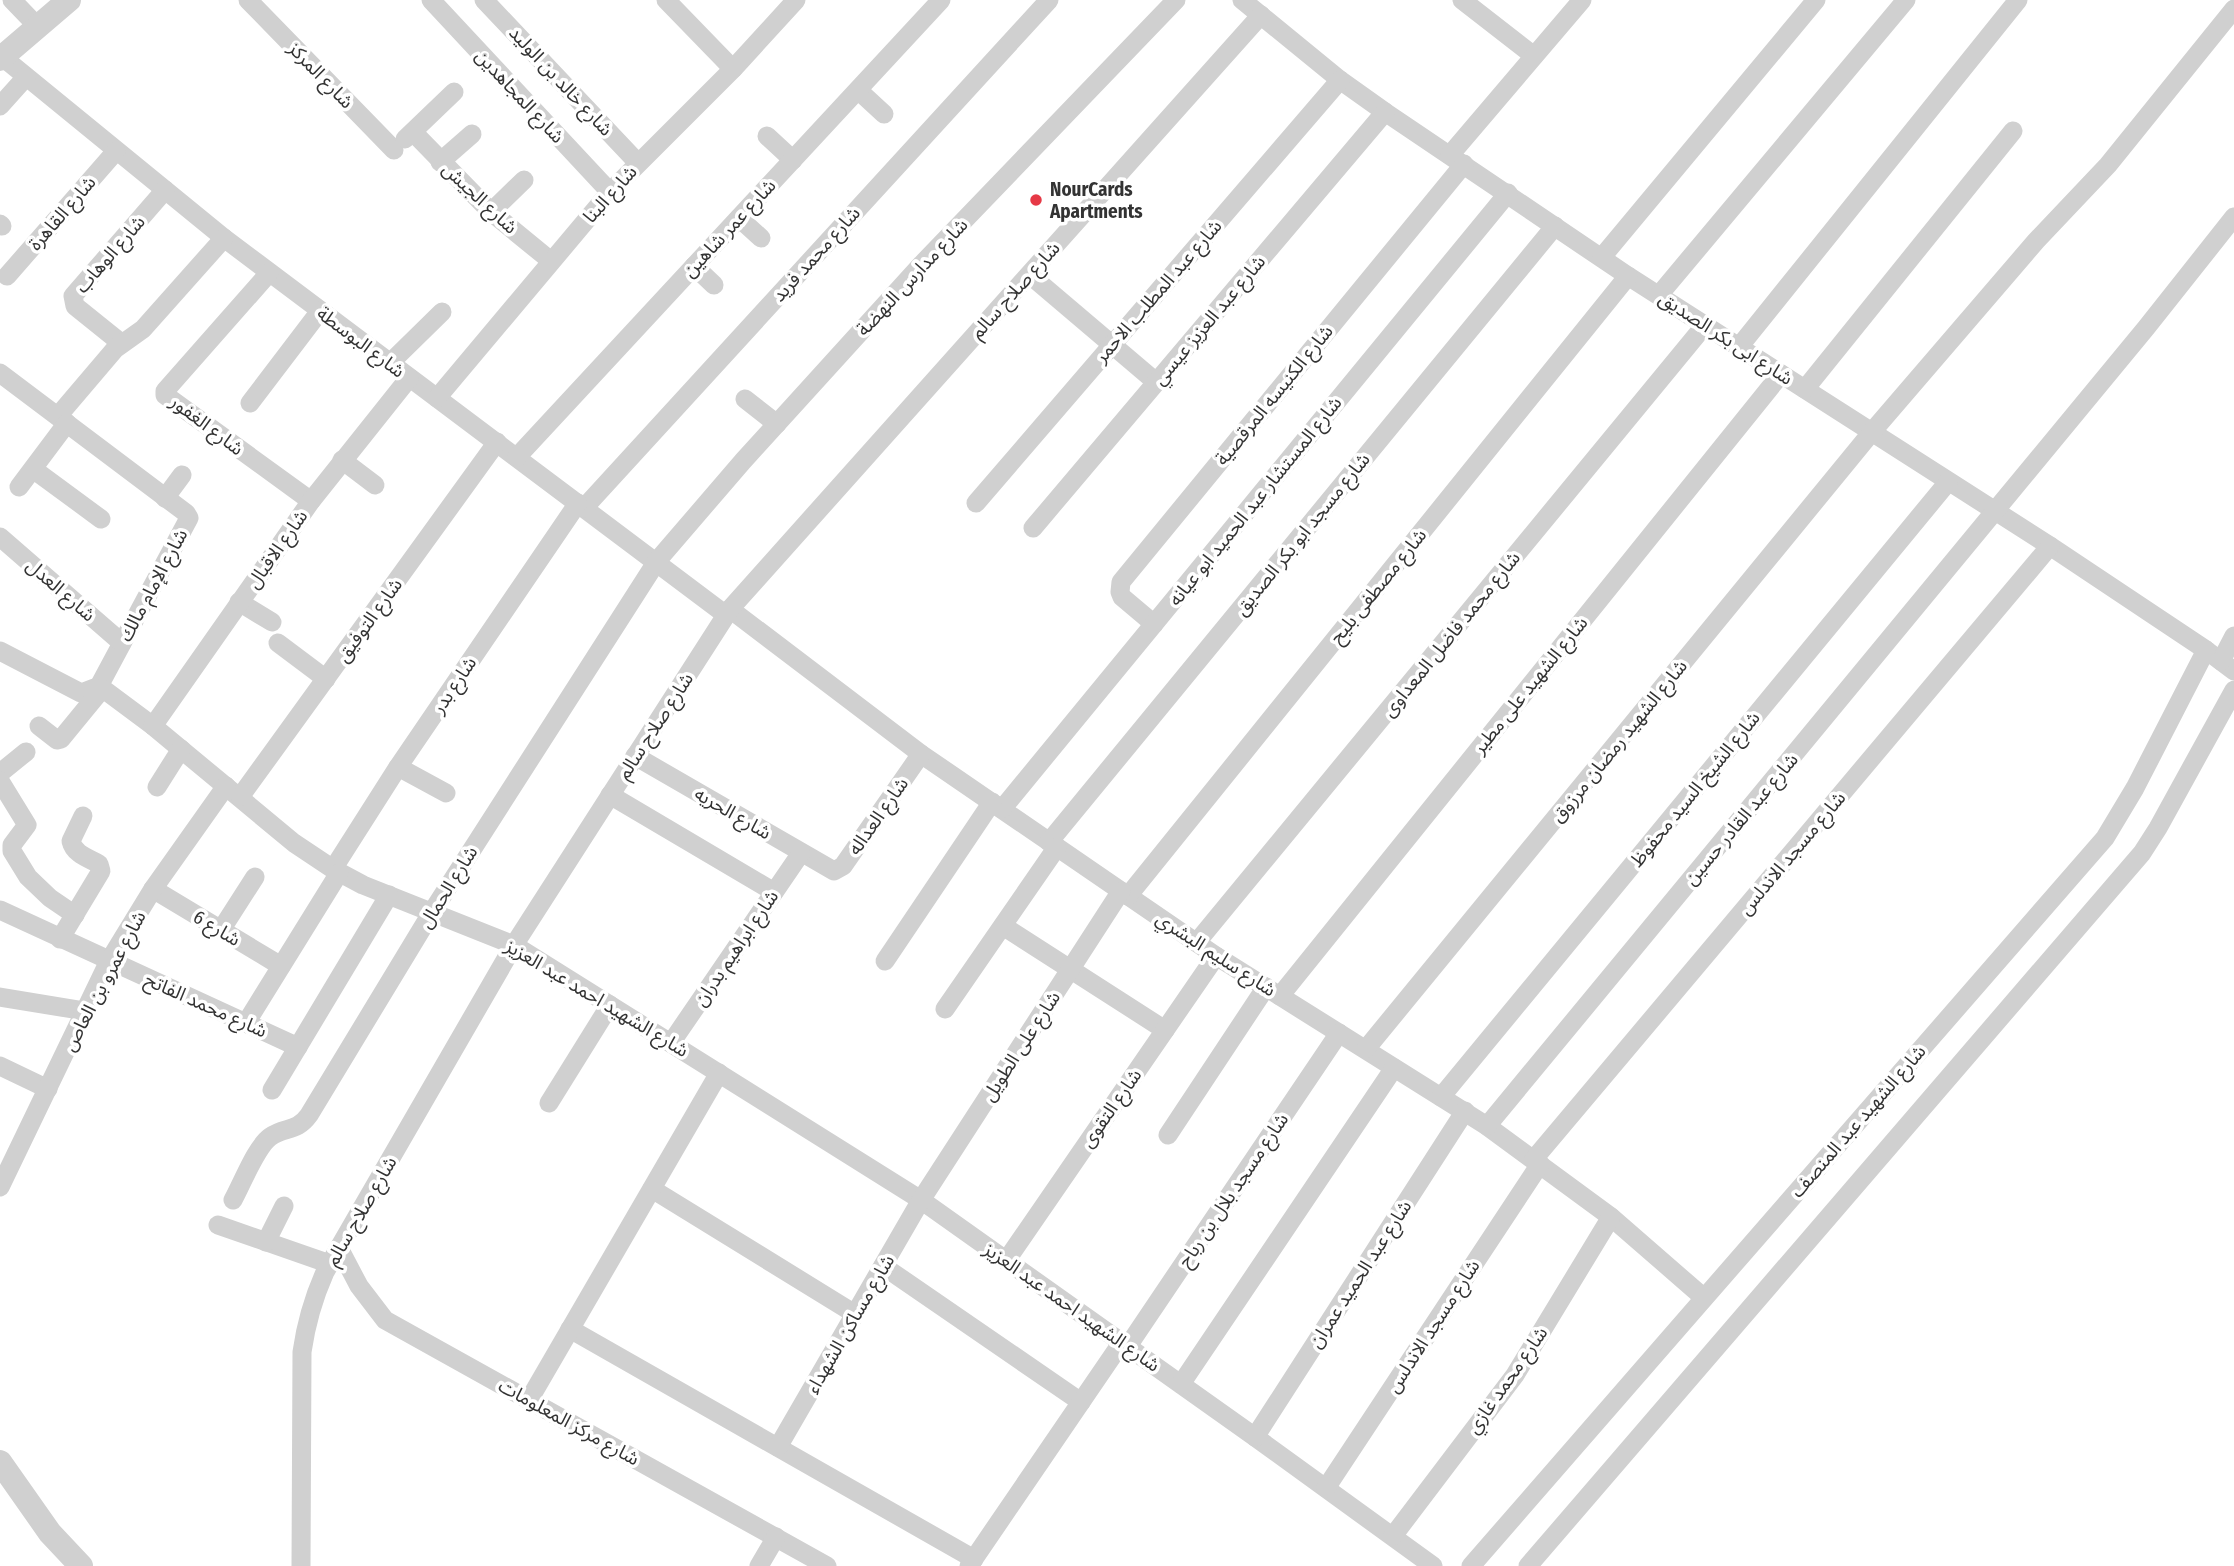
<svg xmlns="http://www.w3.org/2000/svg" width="2234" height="1566" font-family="'Fira Sans Condensed','Noto Sans Arabic',sans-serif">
	<rect width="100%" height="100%" fill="#fff"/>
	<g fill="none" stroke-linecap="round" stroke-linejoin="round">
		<!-- minor -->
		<g stroke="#d0d0d0" stroke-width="19">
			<path d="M 12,0 L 38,27"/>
			<path d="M 248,0 L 394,150"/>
			<path d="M 431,0 L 610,192"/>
			<path d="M 484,0 L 638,163"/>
			<path d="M 666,0 L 733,69"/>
			<path d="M 1242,0 L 1340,80 L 1385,112 L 1628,276 L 2050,546 L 2206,650 L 2234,671"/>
			<path d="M 1462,0 L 1534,56"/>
			<path d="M 0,55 L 224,238 L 726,615"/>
			<path d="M 858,90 L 884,114"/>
			<path d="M 0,106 L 26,77"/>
			<path d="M 413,132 L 491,212 L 551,261"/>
			<path d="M 767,136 L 793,160"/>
			<path d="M 405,139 L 454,92"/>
			<path d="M 1450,155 L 1582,0"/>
			<path d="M 440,162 L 472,134"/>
			<path d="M 491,212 L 524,180"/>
			<path d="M 739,218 L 761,238"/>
			<path d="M 0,224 L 2,226"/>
			<path d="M 1602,257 L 1816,0"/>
			<path d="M 694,266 L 714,285"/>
			<path d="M 269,273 L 165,391 L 165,395 L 311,501"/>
			<path d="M 1030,275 L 1156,382"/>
			<path d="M 7,276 L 116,151"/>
			<path d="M 1659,295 L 1906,0"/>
			<path d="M 121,343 L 75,306 L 73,296 L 165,190"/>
			<path d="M 1739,347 L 2018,0"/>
			<path d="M 390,363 L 442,312"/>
			<path d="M 0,373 L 186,513 L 189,518 L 98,688"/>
			<path d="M 1805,389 L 2013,131"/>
			<path d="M 437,398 L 610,192 L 733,69 L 796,0"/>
			<path d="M 745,399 L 777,424"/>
			<path d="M 250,403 L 320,311"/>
			<path d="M 58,416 L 115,349 L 143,329 L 224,238"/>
			<path d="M 517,457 L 941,0"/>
			<path d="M 342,460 L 375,485"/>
			<path d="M 33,469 L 101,519"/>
			<path d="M 19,487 L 67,423"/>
			<path d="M 165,498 L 182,475"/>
			<path d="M 976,503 L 1340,80"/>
			<path d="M 584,508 L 1049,0"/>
			<path d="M 1033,528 L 1385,112"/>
			<path d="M 0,537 L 122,643"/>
			<path d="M 239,602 L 272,622"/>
			<path d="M 730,609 L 921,754 L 1121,891 L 1216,956 L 1487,1126 L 1611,1217 L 1703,1297"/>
			<path d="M 1154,624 L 1122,597 L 1120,592 L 1121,582 L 1464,164"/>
			<path d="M 278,643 L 326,679"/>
			<path d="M 0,651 L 81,693 L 94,688 L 106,691 L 153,726 L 294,843 L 333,869 L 363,885 L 514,945 L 921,1200 L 1255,1437 L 1433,1566"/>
			<path d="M 2221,661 L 2234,636"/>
			<path d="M 39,726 L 57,740 L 61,739 L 102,689"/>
			<path d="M 153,726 L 311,501 L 409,378"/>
			<path d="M 635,756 L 834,871 L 843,866 L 921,754"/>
			<path d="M 398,767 L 446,793"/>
			<path d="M 0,773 L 26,752"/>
			<path d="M 0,781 L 27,825 L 12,845 L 12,851 L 28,877 L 50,898 L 75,915"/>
			<path d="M 157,787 L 181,749"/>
			<path d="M 610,795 L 774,892"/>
			<path d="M 240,797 L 497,442"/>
			<path d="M 1002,809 L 1508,193"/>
			<path d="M 1049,842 L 1555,226"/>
			<path d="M 333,869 L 398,767 L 578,503"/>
			<path d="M 153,889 L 281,966"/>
			<path d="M 1128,896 L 1628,276"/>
			<path d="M 0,910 L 298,1047"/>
			<path d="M 1003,926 L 1165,1030"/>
			<path d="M 221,930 L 255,877"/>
			<path d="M 60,939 L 101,871 L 99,864 C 88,858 74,854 71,841 L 83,816"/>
			<path d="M 1197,942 L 1705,325"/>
			<path d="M 885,961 L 992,802"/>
			<path d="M 1280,996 L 1781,374"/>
			<path d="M 0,997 L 85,1011"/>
			<path d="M 945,1009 L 1057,847"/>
			<path d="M 246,1023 L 339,873"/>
			<path d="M 671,1043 L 801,853"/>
			<path d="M 1366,1049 L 1871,433 L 2036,241 L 2108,165 L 2234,9"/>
			<path d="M 0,1066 L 48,1089"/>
			<path d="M 272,1090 L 389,895"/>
			<path d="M 1441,1097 L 1948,482"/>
			<path d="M 549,1103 L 610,1005"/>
			<path d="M 1487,1126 L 2146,328 L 2234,217"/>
			<path d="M 1168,1135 L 1266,987"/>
			<path d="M 1534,1159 L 2050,546"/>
			<path d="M 0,1187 L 109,961 L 153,889 L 226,786"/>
			<path d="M 652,1189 L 855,1314"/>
			<path d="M 233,1200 C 242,1184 256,1147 270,1137 C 285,1126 296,1133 309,1115 L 432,912 L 657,561 L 743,461 L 922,264 L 1176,0"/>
			<path d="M 218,1225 L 330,1264"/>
			<path d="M 266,1242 L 284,1206"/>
			<path d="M 339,1248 L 359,1286 L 385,1320 L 827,1566"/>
			<path d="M 1006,1261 L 1216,956"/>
			<path d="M 883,1266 L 1081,1402"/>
			<path d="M 570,1329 L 974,1559"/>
			<path d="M 1128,1346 L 1339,1033"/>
			<path d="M 1181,1384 L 1394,1068"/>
			<path d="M 529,1400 L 719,1073"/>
			<path d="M 1255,1437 L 1465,1111"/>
			<path d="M 778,1447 L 921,1200 L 1121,891"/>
			<path d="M 1326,1488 L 1540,1164"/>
			<path d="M 1393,1536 L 1515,1375 L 1611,1217"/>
			<path d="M 301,1566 L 302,1352 C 306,1324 313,1299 325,1272 L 514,945 L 730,609 L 1261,15"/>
			<path d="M 759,1566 L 776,1537"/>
			<path d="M 969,1566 L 1122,1342"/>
			<path d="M 1471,1566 L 2105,838 L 2135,788 L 2206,650"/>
			<path d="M 1528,1566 L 2142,853 L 2158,828 L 2234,690"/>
		</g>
		<!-- tertiary -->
		<g stroke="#d0d0d0" stroke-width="24">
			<path d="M 0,59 L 69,0"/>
			<path d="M 0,1462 L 50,1533 L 81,1566"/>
		</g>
	</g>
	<!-- markers -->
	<circle fill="#e63946" stroke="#fff" stroke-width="2.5" cx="1036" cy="200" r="7"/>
	<g text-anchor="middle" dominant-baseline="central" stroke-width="7" stroke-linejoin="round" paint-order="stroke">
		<!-- street labels -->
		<g font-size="19" fill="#333" stroke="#fff">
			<text transform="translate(321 75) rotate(46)">شارع المركز</text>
			<text transform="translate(561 81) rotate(47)">شارع خالد بن الوليد</text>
			<text transform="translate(520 96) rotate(47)">شارع المجاهدين</text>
			<text transform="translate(610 194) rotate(-48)">شارع البنا</text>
			<text transform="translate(480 198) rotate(43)">شارع الجيش</text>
			<text transform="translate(62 213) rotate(-49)">شارع القاهرة</text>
			<text transform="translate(729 228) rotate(-47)">شارع عمر شاهين</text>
			<text transform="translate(110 254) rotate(-49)">شارع الوهاب</text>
			<text transform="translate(816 254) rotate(-48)">شارع محمد فريد</text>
			<text transform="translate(912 277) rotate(-47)">شارع مدارس النهضة</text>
			<text transform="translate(1015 290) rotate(-48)">شارع صلاح سالم</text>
			<text transform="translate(1158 291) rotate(-49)">شارع عبد المطلب الاحمر</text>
			<text transform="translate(1209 320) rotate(-50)">شارع عبد العزيز عيسي</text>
			<text transform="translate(1726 338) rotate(33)">شارع ابى بكر الصديق</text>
			<text transform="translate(361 342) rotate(37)">شارع البوسطة</text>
			<text transform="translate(1274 395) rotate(-51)">شارع الكنيسه المرقصية</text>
			<text transform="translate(207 425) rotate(37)">شارع الغفور</text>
			<text transform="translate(1255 501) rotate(-51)">شارع المستشار عبد الحميد ابو عيانه</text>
			<text transform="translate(1302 534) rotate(-51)">شارع مسجد ابو بكر الصديق</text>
			<text transform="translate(277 549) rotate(-55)">شارع الاقبال</text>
			<text transform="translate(153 585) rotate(-62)">شارع الإمام مالك</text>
			<text transform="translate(1378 586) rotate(-51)">شارع مصطفى بليح</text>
			<text transform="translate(61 590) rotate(41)">شارع العدل</text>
			<text transform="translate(369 620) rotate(-54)">شارع التوفيق</text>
			<text transform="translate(1451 634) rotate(-51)">شارع محمد فاضل المعداوى</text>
			<text transform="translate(454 685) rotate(-56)">شارع بدر</text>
			<text transform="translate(1530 685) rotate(-51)">شارع الشهيد على مطير</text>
			<text transform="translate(655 726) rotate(-57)">شارع صلاح سالم</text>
			<text transform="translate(1619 741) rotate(-51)">شارع الشهيد رمضان مرزوق</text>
			<text transform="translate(1695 789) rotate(-51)">شارع الشيخ السيد محفوظ</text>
			<text transform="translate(733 813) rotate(30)">شارع الحريه</text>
			<text transform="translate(878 816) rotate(-55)">شارع العداله</text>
			<text transform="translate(1741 819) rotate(-50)">شارع عبد القادر حسين</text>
			<text transform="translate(1792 853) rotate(-50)">شارع مسجد الاندلس</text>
			<text transform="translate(448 887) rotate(-58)">شارع الحمال</text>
			<text transform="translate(217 928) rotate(31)">شارع 6</text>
			<text transform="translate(736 948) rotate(-56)">شارع ابراهيم بدران</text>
			<text transform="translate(1216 954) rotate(33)">شارع سليم البشري</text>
			<text transform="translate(104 981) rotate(-62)">شارع عمرو بن العاص</text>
			<text transform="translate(597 998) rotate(31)">شارع الشهيد احمد عبد العزيز</text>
			<text transform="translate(206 1005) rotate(24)">شارع محمد الفاتح</text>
			<text transform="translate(1021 1046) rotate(-57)">شارع على الطويل</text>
			<text transform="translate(1111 1108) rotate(-55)">شارع التقوى</text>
			<text transform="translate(1858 1121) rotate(-49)">شارع الشهيد عبد المنصف</text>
			<text transform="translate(1233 1190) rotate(-56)">شارع مسجد بلال بن رباح</text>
			<text transform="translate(361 1211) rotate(-60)">شارع صلاح سالم</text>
			<text transform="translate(1360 1274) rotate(-57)">شارع عبد الحميد عمران</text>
			<text transform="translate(1072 1307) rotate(35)">شارع الشهيد احمد عبد العزيز</text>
			<text transform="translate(850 1324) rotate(-60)">شارع مساكن الشهداء</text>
			<text transform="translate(1433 1326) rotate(-57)">شارع مسجد الاندلس</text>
			<text transform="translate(1507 1380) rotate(-55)">شارع محمد غازي</text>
			<text transform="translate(569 1422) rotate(29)">شارع مركز المعلومات</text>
		</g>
		<!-- poi labels -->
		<g font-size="19" font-weight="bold" fill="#333" stroke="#fff" text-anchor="start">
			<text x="1050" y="189">NourCards<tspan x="1050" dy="22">Apartments</tspan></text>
		</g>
	</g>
</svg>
